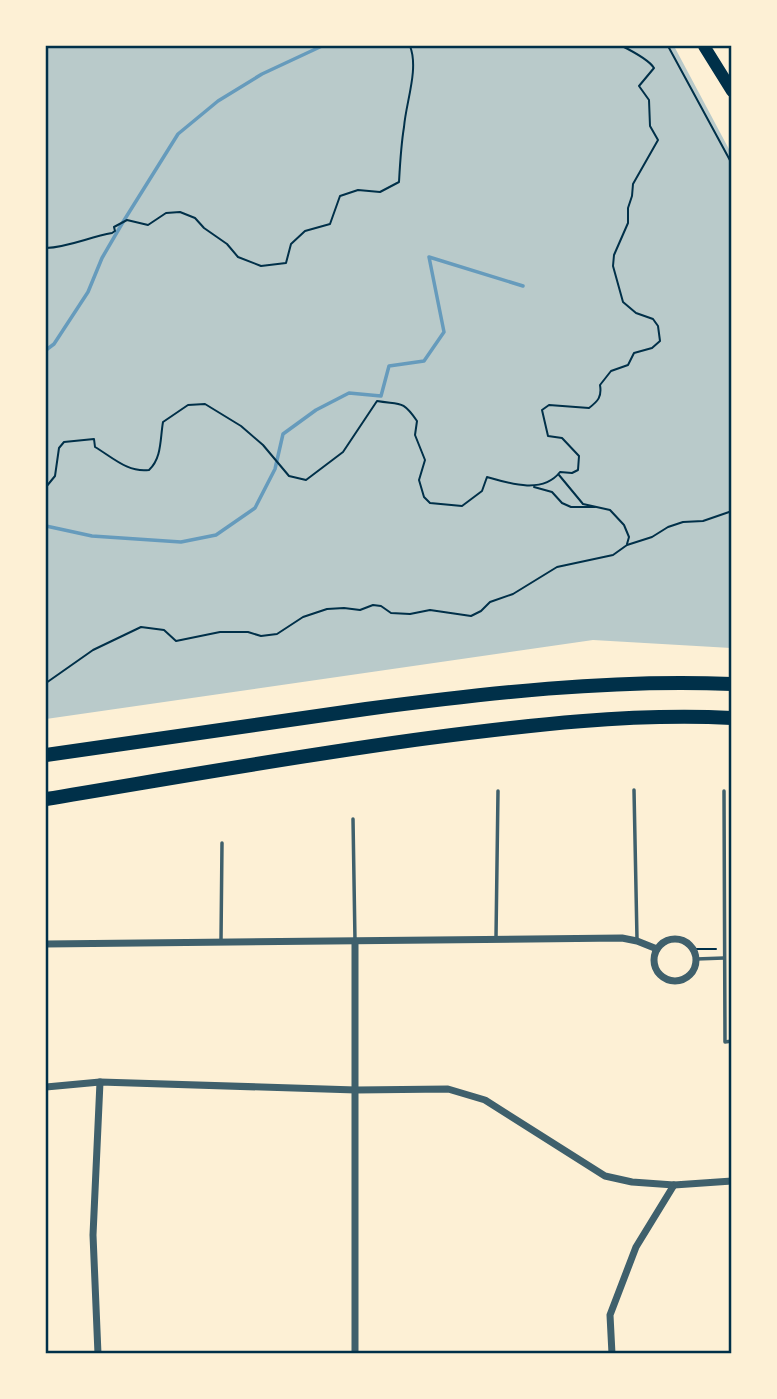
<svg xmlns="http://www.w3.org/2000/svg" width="777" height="1399" font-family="'Exo 2',sans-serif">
	<rect width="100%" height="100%" fill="#fdf0d5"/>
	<!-- green -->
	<path fill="#b9caca" d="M 46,46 L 674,46 L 731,153 L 731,648 L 593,640 L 46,719 Z"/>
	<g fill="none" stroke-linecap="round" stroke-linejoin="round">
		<!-- stream -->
		<g stroke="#669bbc" stroke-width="3.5">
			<path d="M 46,350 L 54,344 L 88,292 L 102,258 L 123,222 L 178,134 L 218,101 L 262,74 L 322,46"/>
			<path d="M 46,526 L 92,536 L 181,542 L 216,535 L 255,508 L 275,469 L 283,434 L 316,410 L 349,393 L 381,396 L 389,366 L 424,361 L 444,332 L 429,257 L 523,286"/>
		</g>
		<!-- path -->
		<g stroke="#003049" stroke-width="2">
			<path d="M 668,46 L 732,164"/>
			<path d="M 46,248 C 69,247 89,237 112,233 L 115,231 L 114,227 L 127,220 L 148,225 L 166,213 L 180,212 L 195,218 L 204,228 L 227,244 L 238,257 L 261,266 L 286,263 L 291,244 L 305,231 L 330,224 L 340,196 L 358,190 L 380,192 L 399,182 C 400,164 401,145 404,127 C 406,102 419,69 410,46"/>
			<path d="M 559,475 L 583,504 L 610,510 L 624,525 L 629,537 L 627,544"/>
			<path d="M 46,487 L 55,476 L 59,448 L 64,442 L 94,439 L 95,447 C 112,457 128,473 149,470 C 162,458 160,439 163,422 L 188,405 L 205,404 L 241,426 L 263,445 L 289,476 L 306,480 L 343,452 L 377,401 C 400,405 402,399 417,421 L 415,435 L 425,460 L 419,480 L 424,497 L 430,503 L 462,506 L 482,491 L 487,477 C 511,484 543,494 560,472 L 572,473 L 578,470 L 579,456 L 562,438 L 548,436 L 542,410 L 549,405 L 589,408 C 598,401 602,397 600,385 L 611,371 L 628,365 L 634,353 L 652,348 L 660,341 L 658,326 L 653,319 L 636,313 L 623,302 L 613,266 L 614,255 L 628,223 L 628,208 L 632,196 L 633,184 L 658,140 L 650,126 L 649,100 L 639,86 L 654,68 C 649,60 632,51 622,46"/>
			<path d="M 534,487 L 552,492 L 562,503 L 571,507 L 595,507"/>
			<path d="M 46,683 L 93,650 L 141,627 L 164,630 L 176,641 L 220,632 L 248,632 L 261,636 L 277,634 L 303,617 L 327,609 L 344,608 L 360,610 L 373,605 L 381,606 L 391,613 L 410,614 L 430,610 L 471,616 L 481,611 L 490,602 L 513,594 L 557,567 L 613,555 L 627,545 L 652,537 L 668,527 L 683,522 L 703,521 L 732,511"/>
			<path d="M 693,949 L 716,949"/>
		</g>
		<!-- service -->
		<g stroke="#3f606c" stroke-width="3.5">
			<path d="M 634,790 L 637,939"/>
			<path d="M 724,791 L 725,1042 L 732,1041"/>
			<path d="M 353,819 L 355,941"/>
			<path d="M 496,937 L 498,791"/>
			<path d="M 221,940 L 222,843"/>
			<path d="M 696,959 L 724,958"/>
		</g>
		<!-- minor -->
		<g stroke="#3f606c" stroke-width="7">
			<circle cx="675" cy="960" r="21"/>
			<path d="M 46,944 L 622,938 L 637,941 L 657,949"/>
			<path d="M 46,1087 L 100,1082 L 356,1090 L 448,1089 L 485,1100 L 605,1176 L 632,1182 L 674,1185 L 732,1181"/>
			<path d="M 98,1354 L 93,1235 L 100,1082"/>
			<path d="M 355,1354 L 355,941"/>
			<path d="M 612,1354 L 610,1315 L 636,1247 L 674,1185"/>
		</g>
		<!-- primary -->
		<path stroke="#003049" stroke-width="12" d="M 704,46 L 732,91"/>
		<!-- motorway -->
		<g stroke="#003049" stroke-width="14">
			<path d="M 46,755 C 152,739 259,724 366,709 C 487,693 609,679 732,684"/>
			<path d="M 46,799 C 173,778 301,755 429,738 C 530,725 630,713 732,718"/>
		</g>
	</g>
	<!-- border -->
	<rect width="777" height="1399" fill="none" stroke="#fdf0d5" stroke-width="94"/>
	<rect x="47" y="47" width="683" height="1305" fill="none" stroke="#003049" stroke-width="2.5"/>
</svg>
